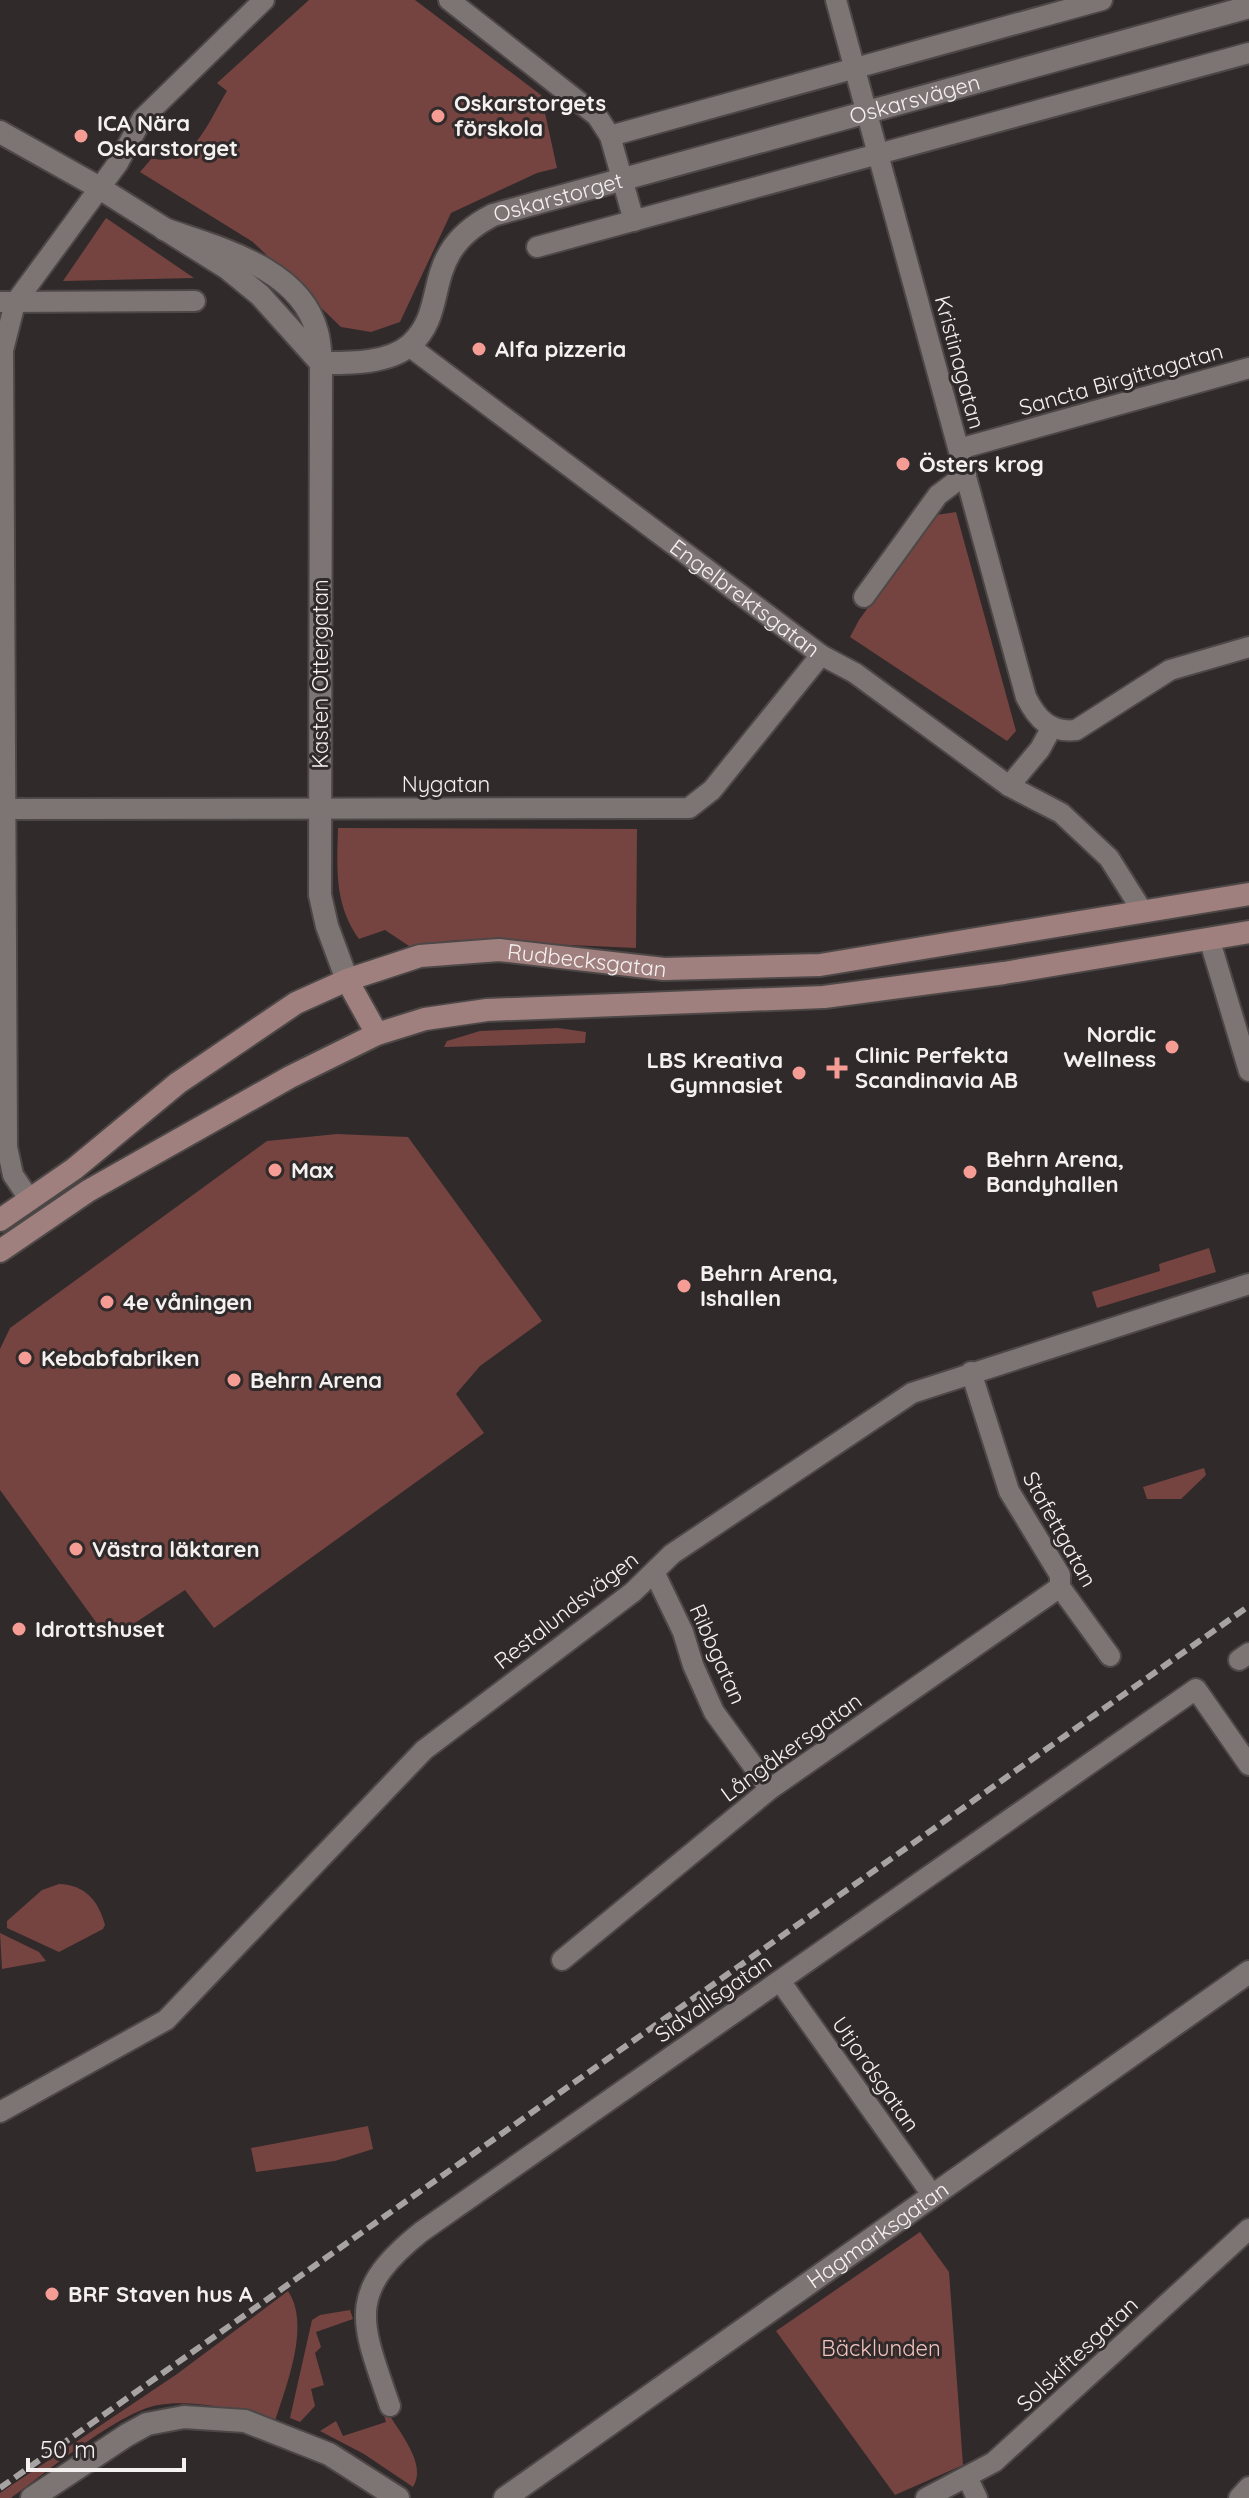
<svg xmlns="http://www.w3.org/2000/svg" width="1249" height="2498" font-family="Quicksand,sans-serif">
	<rect width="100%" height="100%" fill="#302a2a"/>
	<!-- green -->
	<g fill="#754441">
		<path d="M 309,0 L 415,0 L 541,95 L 557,168 L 537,173 L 451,213 L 400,322 L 371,332 L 341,327 L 253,242 L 140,172 L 152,158 C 192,170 209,120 227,91 L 217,83 Z"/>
		<path d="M 106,218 L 194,278 L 63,281 Z"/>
		<path d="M 956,512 L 1016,731 L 1007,741 L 850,637 L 859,620 L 936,515 Z"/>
		<path d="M 338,828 L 637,829 L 636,948 L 456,940 L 412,948 L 385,930 L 359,939 C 334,904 337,869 338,828 Z"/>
		<path d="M 558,1028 L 586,1032 L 585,1043 L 444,1047 L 447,1041 L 480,1031 Z"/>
		<path d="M 337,1134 L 408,1137 L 542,1321 L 480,1366 L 456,1394 L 484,1433 L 214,1628 L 185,1590 L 109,1640 L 0,1490 L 0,1349 L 10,1328 L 267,1141 Z"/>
		<path d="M 1209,1248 L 1216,1272 L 1097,1308 L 1092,1292 L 1160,1271 L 1159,1264 Z"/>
		<path d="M 1204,1468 L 1206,1475 L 1181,1499 L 1147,1499 L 1143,1487 Z"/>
		<path d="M 59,1884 C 85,1885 98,1900 105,1925 L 103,1929 L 59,1952 L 7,1928 L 7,1921 L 42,1890 Z"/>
		<path d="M 0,1933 L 39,1952 L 46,1961 L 2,1969 Z"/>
		<path d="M 368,2126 L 373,2149 L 335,2161 L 256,2172 L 251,2148 Z"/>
		<path d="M 920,2232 L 949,2272 L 963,2465 L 895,2495 L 776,2331 Z"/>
		<path d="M 288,2291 C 311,2325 286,2386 275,2421 C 240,2410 195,2399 158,2405 C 118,2412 46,2473 11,2498 L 0,2498 L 0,2493 L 177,2374 Z"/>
		<path d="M 350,2310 L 353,2319 L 316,2332 L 321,2347 L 315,2353 L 324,2385 L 311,2389 L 315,2406 L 300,2422 L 290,2418 L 312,2320 L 320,2315 Z"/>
		<path d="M 387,2411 C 398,2431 428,2464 413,2487 L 364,2454 L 320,2431 L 336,2421 L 343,2436 L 386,2422 L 383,2412 Z"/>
	</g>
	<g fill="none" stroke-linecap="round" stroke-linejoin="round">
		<defs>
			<g id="minor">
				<path d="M 449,0 L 597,116 L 610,136 L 634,221"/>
				<path d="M 836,0 L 1026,697 C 1037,719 1050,733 1076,730 L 1170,670 L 1249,647"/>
				<path d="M 610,136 L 1102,0"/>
				<path d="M 537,247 L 1249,53"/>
				<path d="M 0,302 L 195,301"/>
				<path id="s1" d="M 409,346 L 821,655 L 855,673 L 1009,786 L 1061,813 L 1109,858 L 1143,912"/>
				<path d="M 959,449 L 1249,368"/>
				<path d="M 864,597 L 938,495 L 966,474"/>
				<path d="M 1009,786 L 1040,749 L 1052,727"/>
				<path d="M 0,809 L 689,808 L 712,790 L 821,655"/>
				<path d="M 1209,938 L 1249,1071"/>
				<path d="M 30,1200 L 13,1175 L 7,1147 L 3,350 L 15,303 L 118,163 L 142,119 L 264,0"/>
				<path d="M 971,1372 L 1009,1491 L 1060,1575 L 1060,1587 L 1110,1656"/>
				<path d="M 655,1574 L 683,1632 L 693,1665 L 714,1712 L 770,1789"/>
				<path d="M 1239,1660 L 1249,1653"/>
				<path d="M 562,1960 L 770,1789 L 1060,1587"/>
				<path d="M 780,1981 L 933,2196"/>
				<path d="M 0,2112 L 166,2020 L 424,1750 L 633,1592 L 672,1554 L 912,1393 L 1249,1284"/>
				<path d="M 390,2406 C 361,2322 345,2293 421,2232 L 1196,1689 L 1249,1765"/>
				<path d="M 968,2479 L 977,2498"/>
				<path d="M 926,2498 L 994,2462 L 1249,2229"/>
				<path d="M 1239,2498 L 1249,2487"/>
			</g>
			<g id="tertiary">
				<path d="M 0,132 L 98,187 L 227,268 L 260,295 L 321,363"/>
				<path d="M 164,229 C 218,248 301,268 317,332 C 320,342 320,353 321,363 L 320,895 L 327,926 L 347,980"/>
				<path id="s2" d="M 321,363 C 348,363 388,364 410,345 C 452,308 417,254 493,215 L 1249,7"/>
				<path d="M 32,2498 L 127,2435 L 147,2424 L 184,2417 L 245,2421 L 329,2454 L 398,2498"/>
				<path id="s3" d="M 505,2498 L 1249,1972"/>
			</g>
			<g id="secondary">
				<path d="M 347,980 L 377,1034"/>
				<path id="s4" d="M 0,1220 L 74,1169 L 178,1083 L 296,1003 L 347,980 L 420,956 L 499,950 L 664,969 L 820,965 L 1249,894"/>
				<path d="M 0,1251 L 88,1191 L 290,1077 L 377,1034 L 425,1019 L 487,1010 L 824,997 L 1004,973 L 1249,932"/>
			</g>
		</defs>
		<!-- minor casing -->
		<use href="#minor" stroke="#4d4847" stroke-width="24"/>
		<!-- tertiary casing -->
		<use href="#tertiary" stroke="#4d4847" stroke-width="26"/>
		<!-- secondary casing -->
		<use href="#secondary" stroke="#4d4847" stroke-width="26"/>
		<!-- minor -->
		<use href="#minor" stroke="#7c7574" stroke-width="20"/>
		<!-- tertiary -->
		<use href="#tertiary" stroke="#7c7574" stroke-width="22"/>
		<!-- secondary -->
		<use href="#secondary" stroke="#a0807e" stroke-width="22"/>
		<!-- rail -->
		<path stroke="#a8a3a3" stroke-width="6" stroke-dasharray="12 6" stroke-linecap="butt" d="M 0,2488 L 1249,1606"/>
	</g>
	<!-- markers -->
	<g fill="#f59c95" stroke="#302a2a" stroke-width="3">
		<circle cx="438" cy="116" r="8"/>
		<circle cx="81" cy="136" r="8"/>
		<circle cx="479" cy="349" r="8"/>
		<circle cx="903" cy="464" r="8"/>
		<circle cx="1172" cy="1047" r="8"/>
		<path d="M833 1056h8v8h8v8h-8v8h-8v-8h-8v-8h8z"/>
		<circle cx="799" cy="1073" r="8"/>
		<circle cx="275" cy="1170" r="8"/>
		<circle cx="970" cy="1172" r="8"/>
		<circle cx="684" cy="1286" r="8"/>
		<circle cx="107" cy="1302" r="8"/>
		<circle cx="25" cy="1358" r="8"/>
		<circle cx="234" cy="1380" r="8"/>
		<circle cx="76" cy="1549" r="8"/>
		<circle cx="19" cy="1629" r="8"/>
		<circle cx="52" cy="2294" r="8"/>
	</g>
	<g text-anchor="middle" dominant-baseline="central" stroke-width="6" stroke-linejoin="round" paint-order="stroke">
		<!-- street labels -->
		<g font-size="22" fill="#f5f1f0" stroke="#302a2a">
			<text stroke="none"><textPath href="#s2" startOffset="690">Oskarsvägen</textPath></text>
			<text stroke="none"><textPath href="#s2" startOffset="320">Oskarstorget</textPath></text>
			<text transform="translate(960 362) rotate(75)">Kristinagatan</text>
			<text transform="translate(1121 379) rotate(-16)">Sancta Birgittagatan</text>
			<text stroke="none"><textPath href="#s1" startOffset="420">Engelbrektsgatan</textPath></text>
			<text transform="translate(320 674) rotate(-90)">Kasten Ottergatan</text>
			<text x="446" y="784">Nygatan</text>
			<text stroke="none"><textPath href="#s4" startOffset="668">Rudbecksgatan</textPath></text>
			<text transform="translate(1060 1529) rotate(61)">Stafettgatan</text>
			<text transform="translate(566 1610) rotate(-38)">Restalundsvägen</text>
			<text transform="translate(718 1654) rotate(66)">Ribbgatan</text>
			<text transform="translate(791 1747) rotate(-36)">Långåkersgatan</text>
			<text transform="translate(713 1998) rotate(-35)">Sidvallsgatan</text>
			<text transform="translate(876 2074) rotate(55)">Utjordsgatan</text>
			<text stroke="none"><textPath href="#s3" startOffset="456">Hagmarksgatan</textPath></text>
			<text transform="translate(1077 2354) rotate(-43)">Solskiftesgatan</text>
		</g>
		<!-- poi labels -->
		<g font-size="22" font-weight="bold" fill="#f5f1f0" stroke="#302a2a" text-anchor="start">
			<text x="454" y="103">Oskarstorgets<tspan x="454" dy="25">förskola</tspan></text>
			<text x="97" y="123">ICA Nära<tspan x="97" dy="25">Oskarstorget</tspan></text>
			<text x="495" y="349">Alfa pizzeria</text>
			<text x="919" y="464">Östers krog</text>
			<text x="1156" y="1034" text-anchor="end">Nordic<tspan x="1156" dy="25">Wellness</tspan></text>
			<text x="855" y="1055">Clinic Perfekta<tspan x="855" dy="25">Scandinavia AB</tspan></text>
			<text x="783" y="1060" text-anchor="end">LBS Kreativa<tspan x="783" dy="25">Gymnasiet</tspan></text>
			<text x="986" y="1159">Behrn Arena,<tspan x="986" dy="25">Bandyhallen</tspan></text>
			<text x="291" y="1170">Max</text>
			<text x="700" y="1273">Behrn Arena,<tspan x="700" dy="25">Ishallen</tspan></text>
			<text x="123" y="1302">4e våningen</text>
			<text x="41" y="1358">Kebabfabriken</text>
			<text x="250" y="1380">Behrn Arena</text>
			<text x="92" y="1549">Västra läktaren</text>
			<text x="35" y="1629">Idrottshuset</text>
			<text x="68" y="2294">BRF Staven hus A</text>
		</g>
		<!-- park labels -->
		<g font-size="22" fill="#f2c3be" stroke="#302a2a">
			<text x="881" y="2348">Bäcklunden</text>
		</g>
	</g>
	<!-- scale -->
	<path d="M28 2458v12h156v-12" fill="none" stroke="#f5f1f0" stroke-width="4"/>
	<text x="40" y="2458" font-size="24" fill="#f5f1f0" stroke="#302a2a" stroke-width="6" paint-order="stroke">50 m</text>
</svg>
